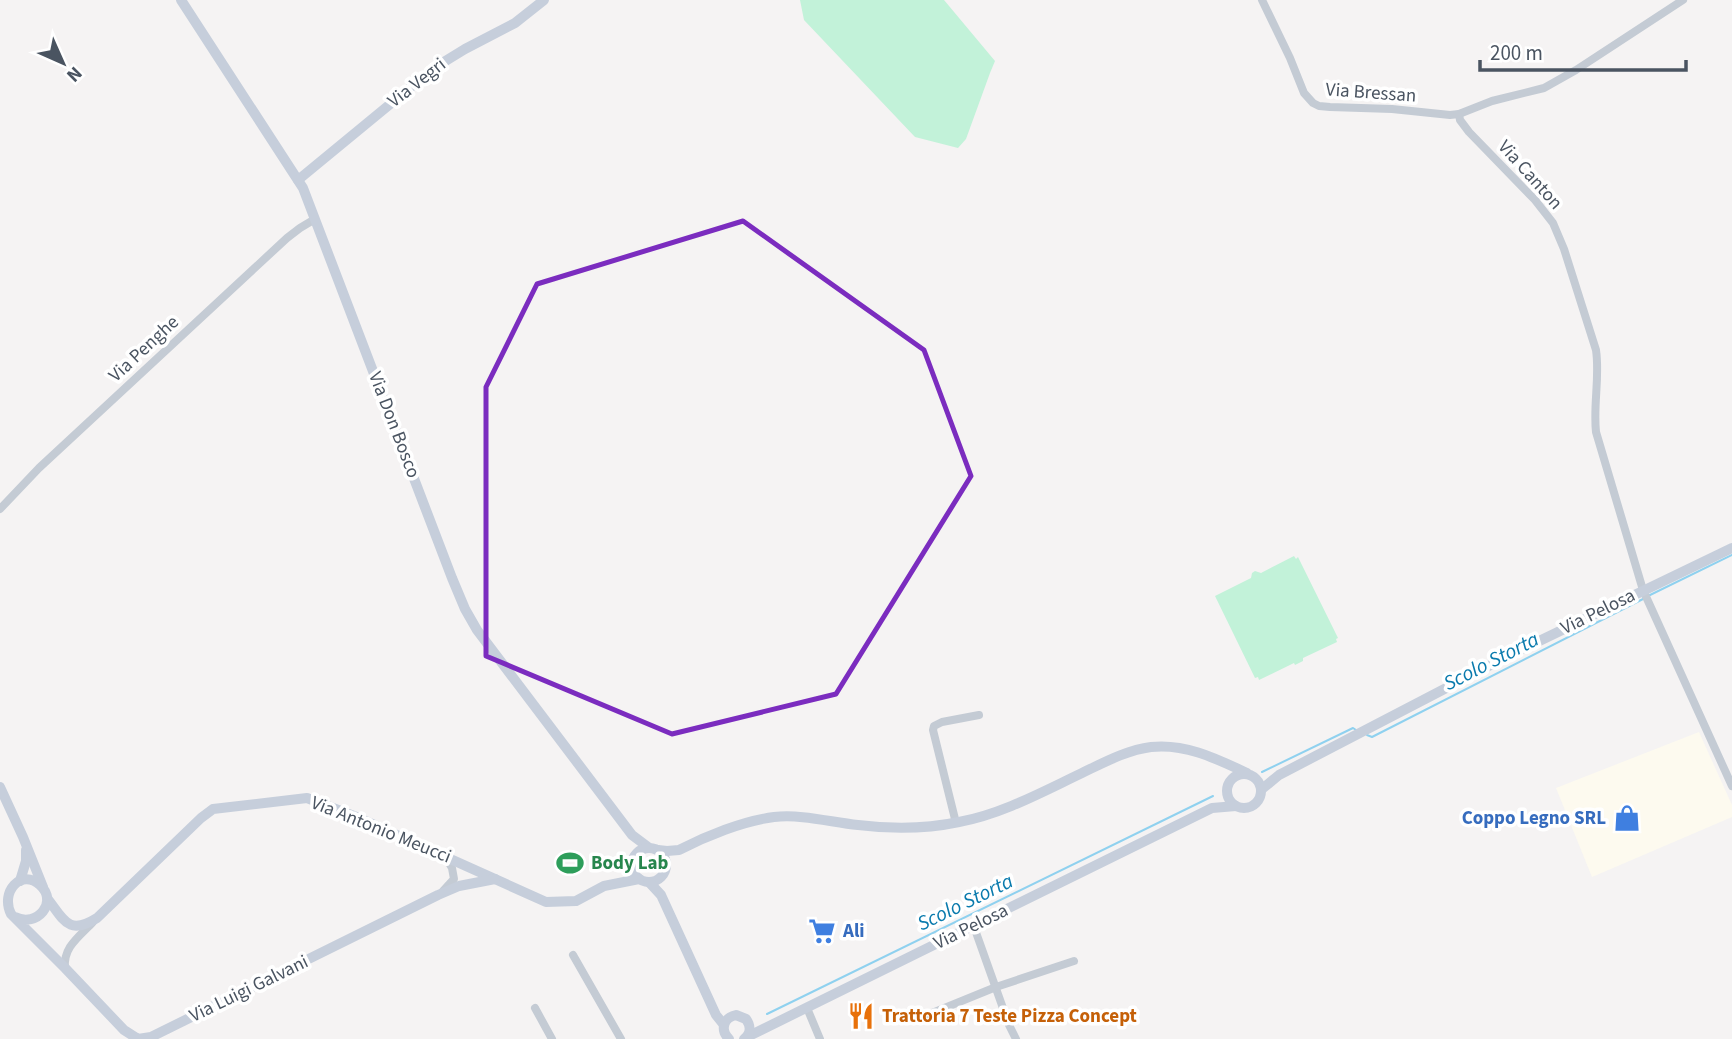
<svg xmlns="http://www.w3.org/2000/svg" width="1732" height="1039" font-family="'Source Sans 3',sans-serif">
	<rect width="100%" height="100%" fill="#f5f3f3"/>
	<!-- commercial -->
	<path fill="#fdfaef" d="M 1699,732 L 1732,805 L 1732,817 L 1592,877 L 1556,788 Z"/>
	<!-- green -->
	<g fill="#c2f2d9">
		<path d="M 800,0 L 944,0 L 995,61 L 990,73 L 966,139 L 958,148 L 915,137 L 804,20 Z"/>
		<path d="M 1294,556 L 1296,559 L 1298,557 L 1338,638 L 1336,639 L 1337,642 L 1303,658 L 1303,661 L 1295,665 L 1294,663 L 1259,680 L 1258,677 L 1255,678 L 1215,596 L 1251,578 L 1252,573 L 1255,571 L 1261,573 Z"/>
	</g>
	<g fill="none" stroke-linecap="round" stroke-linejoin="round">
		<!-- stream -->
		<g stroke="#8fd1ef" stroke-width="2">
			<path d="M 1648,596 L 1732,555"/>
			<path d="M 1367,735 L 1372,737 L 1643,599"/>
			<path d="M 1262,772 L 1353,728 L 1356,730"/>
			<path d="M 767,1014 L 1213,796"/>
		</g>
		<!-- street -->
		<g stroke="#c4cbd4" stroke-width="8">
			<path d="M 1262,0 L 1290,58 L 1304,93 L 1313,103 L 1319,106 L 1330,107 L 1392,109 L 1450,115 L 1459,114 L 1492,101 L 1544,88 L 1576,70 L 1683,0"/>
			<path d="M 1459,114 L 1460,120 L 1469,132 L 1535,200 L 1553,223 L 1564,249 L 1596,350 C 1600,377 1593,405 1596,432 L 1643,590 L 1732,786"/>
			<path d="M 0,509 L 39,468 L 287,238 L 300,228 L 315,219"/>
			<path d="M 956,823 L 933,730 L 934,726 L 942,722 L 979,715"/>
			<path d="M 443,891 L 454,879 L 452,868 L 446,858"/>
			<path d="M 973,924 L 1009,1025 L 1016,1039"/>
			<path d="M 573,955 L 621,1039"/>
			<path d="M 65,968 C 63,947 79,937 93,922"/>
			<path d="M 535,1008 L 552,1039"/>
			<path d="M 807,1008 L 820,1039"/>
			<path d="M 915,1020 L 996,987 L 1074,961"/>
		</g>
		<!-- secondary -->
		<g stroke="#c6cedb" stroke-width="10">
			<path d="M 181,0 L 303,188 L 452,578 L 465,609 L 477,630 L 632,835 L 648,847"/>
			<path d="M 298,180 L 434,68 L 465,49 L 515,23 L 544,0"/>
			<circle cx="1244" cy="791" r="17"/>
			<path d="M 0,787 L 23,837 L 43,887"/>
			<path d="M 1262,789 L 1279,775 L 1504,658 L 1732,548"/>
			<circle cx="649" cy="865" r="17"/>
			<path d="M 658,850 L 667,851 L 679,850 C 706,836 743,821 774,817 C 802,814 830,822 858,825 C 890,829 926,829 959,822 C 1002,814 1042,792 1082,773 C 1103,763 1127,750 1151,747 C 1185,743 1217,759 1247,773"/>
			<path d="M 20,881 L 26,861 L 26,850"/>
			<path d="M 649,882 L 661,895 L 716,1015 L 724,1025"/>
			<path d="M 47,898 C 64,920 68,936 97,918 L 201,818 L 213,809 L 307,798 L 359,818 L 546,902 L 576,901 L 604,886 L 639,879"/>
			<path d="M 15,917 C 37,928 59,902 40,885 C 21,868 0,892 11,914 L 65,968 L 124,1030 L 138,1039 L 151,1037 L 438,895 L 459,886 L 495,879"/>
			<path d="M 747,1037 L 1212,808 L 1236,806"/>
			<path d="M 729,1039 C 720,1030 723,1018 736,1015 L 746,1019 C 751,1026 751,1034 744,1039"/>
		</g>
	</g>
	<!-- marked area -->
	<path fill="none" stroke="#7b2cbf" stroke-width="5" stroke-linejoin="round" d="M 743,221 L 924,350 L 971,476 L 836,694 L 672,734 L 486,656 L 486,387 L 537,284 Z"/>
	<!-- icons -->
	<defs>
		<symbol id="shop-bare" viewBox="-9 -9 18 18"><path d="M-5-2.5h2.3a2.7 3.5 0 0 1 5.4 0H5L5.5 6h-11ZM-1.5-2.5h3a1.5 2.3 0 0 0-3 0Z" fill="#3f7fe0" stroke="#fff" stroke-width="2.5" paint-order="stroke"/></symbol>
		<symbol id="stadium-bare" viewBox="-9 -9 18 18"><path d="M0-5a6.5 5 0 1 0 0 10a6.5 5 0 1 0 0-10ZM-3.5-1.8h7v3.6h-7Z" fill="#2e9e5b" stroke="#fff" stroke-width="2.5" paint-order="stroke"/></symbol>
		<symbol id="supermarket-bare" viewBox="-9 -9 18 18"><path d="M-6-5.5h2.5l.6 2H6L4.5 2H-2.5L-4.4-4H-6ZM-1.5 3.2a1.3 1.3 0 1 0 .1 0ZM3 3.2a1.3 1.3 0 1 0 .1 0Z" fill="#3f7fe0" stroke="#fff" stroke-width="2.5" paint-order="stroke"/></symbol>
		<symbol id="restaurant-bare" viewBox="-9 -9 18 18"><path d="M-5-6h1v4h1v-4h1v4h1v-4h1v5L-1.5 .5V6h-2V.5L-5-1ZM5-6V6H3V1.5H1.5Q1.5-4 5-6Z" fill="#e8710a" stroke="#fff" stroke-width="2.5" paint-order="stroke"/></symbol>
	</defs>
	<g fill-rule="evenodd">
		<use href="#shop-bare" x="1608" y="799" width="38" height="38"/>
		<use href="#stadium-bare" x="551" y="844" width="38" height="38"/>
		<use href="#supermarket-bare" x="803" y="912" width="38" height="38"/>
		<use href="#restaurant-bare" x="842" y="997" width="38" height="38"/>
	</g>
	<g text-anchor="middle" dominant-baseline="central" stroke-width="7" stroke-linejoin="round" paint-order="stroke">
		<!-- street labels -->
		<g font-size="19" fill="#4a5461" stroke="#fff">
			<text transform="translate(417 83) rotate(-38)">Via Vegri</text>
			<text transform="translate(1371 93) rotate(4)">Via Bressan</text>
			<text transform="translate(1530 175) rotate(48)">Via Canton</text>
			<text transform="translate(144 349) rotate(-43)">Via Penghe</text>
			<text transform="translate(394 425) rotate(69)">Via Don Bosco</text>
			<text transform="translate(1598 612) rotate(-26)">Via Pelosa</text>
			<text transform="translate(381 830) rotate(22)">Via Antonio Meucci</text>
			<text transform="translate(971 927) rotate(-26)">Via Pelosa</text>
			<text transform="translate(249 989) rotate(-26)">Via Luigi Galvani</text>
		</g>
		<!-- shop labels -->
		<g font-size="19" font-weight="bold" fill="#366cbe" stroke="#fff" text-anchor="end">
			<text x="1606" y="818">Coppo Legno SRL</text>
			<text x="843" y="931" text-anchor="start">Ali</text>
		</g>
		<!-- leisure labels -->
		<g font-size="19" font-weight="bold" fill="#27864d" stroke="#fff" text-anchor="start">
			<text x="591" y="863">Body Lab</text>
		</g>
		<!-- food labels -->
		<g font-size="19" font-weight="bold" fill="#c56008" stroke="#fff" text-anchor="start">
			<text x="882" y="1016">Trattoria 7 Teste Pizza Concept</text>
		</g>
		<!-- water labels -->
		<g font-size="21" font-style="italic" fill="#097aad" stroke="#fff">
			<text transform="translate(1491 661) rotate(-27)">Scolo Storta</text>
			<text transform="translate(965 902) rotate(-26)">Scolo Storta</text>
		</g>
	</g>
	<!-- north arrow -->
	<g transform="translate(63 63) rotate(135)" stroke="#ffffff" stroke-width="5" paint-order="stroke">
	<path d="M0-5L12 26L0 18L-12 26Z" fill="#4a5461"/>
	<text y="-10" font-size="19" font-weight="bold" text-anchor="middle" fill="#4a5461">N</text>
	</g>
	<!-- scale -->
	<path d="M1480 60v10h206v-10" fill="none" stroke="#4a5461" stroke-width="3.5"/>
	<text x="1490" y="60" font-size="21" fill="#4a5461" stroke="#ffffff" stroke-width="5" paint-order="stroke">200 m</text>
</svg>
